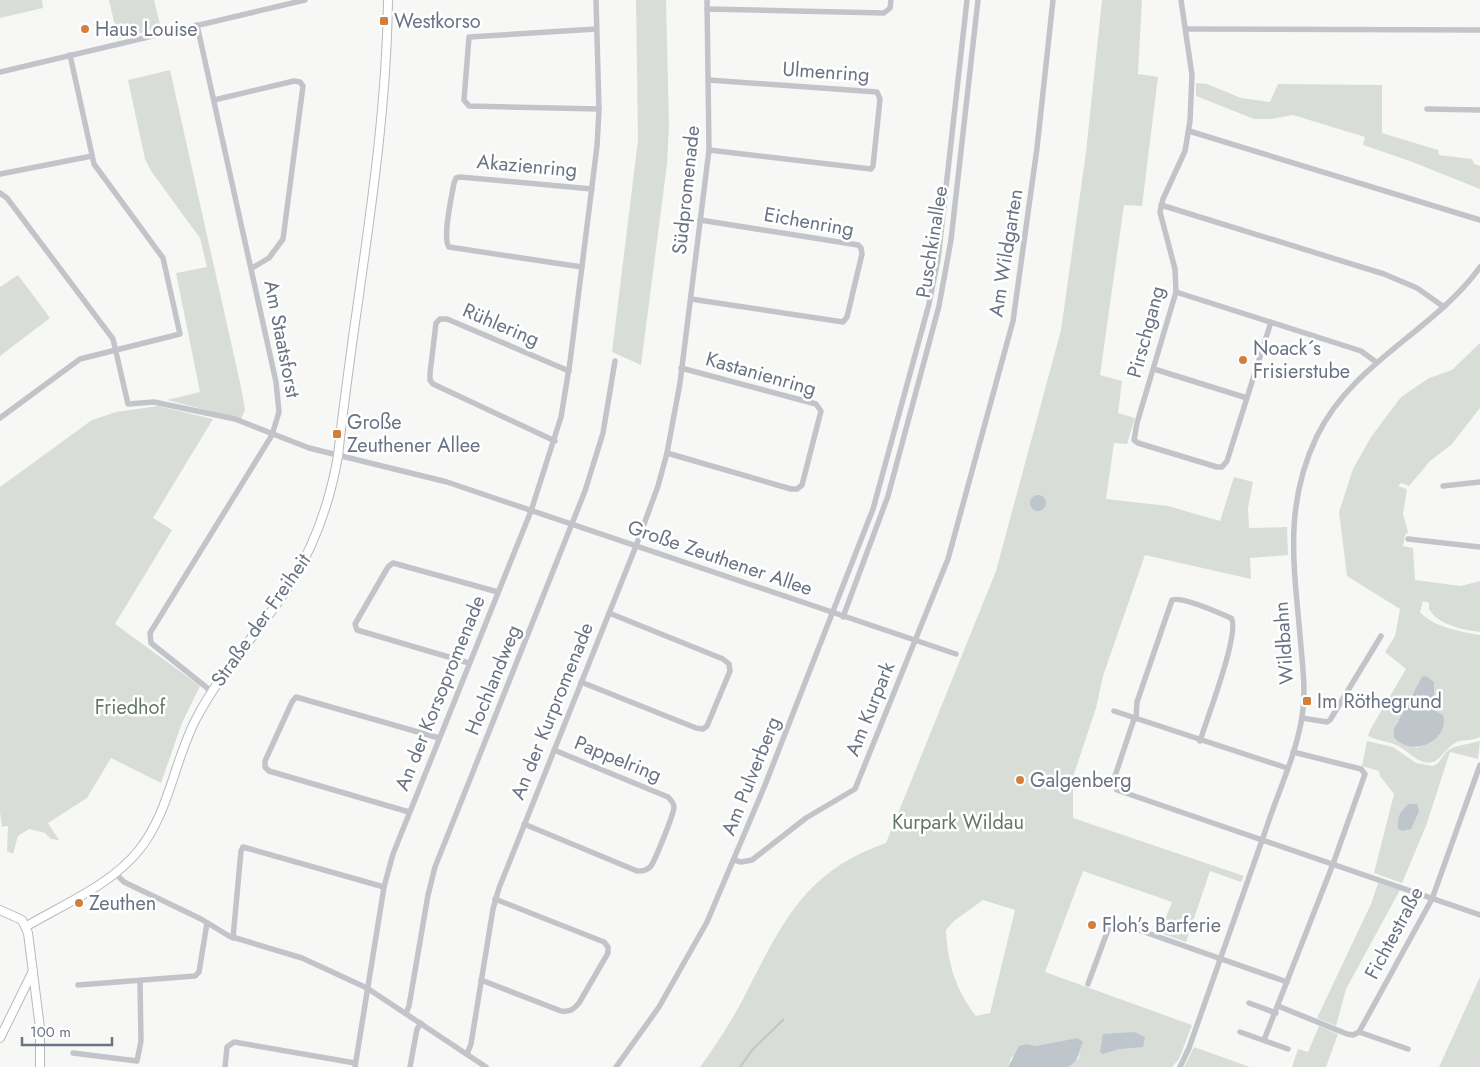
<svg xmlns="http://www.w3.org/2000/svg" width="1480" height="1067" font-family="Jost,sans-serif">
	<rect width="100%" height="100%" fill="#f7f8f6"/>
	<!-- green -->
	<g fill="#d8ded7" fill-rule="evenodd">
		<path d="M 0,0 L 42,0 L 43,8 L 0,18 Z"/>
		<path d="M 109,0 L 154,0 L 161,28 L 118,39 Z"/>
		<path d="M 636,0 L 666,0 L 669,126 L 667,164 L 641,365 L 612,352 L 638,140 Z"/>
		<path d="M 1102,0 L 1142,0 L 1138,74 L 1158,77 L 1142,206 L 1124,205 L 1100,375 L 1122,381 L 1118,413 L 1135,418 L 1127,444 L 1114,443 L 1106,499 L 1168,506 L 1220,521 L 1234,477 L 1253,482 L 1248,508 L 1249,528 L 1287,527 L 1288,555 L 1250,558 L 1251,579 L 1145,555 L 1103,676 L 1096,708 L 1073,777 L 1073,818 L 1244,876 L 1241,882 L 1210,871 L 1186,942 L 1160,933 L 1172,902 L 1083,871 L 1045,972 L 1192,1025 L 1179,1059 L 1172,1067 L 1067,1067 L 1079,1058 L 1080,1048 L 1077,1038 L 1035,1046 L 1027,1044 L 1011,1058 L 1008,1067 L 700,1067 C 716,1045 731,1022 743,999 C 781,926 802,872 886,843 L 996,571 L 1061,330 L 1086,152 ZM 983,900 L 1015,910 L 990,1013 L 976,1016 C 955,989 948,964 946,930 L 954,921 Z"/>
		<path d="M 170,70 L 241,387 L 245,410 L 241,419 L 167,400 L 200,392 L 176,273 L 207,267 L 200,238 L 151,171 L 145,159 L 128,80 Z"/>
		<path d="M 1196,83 L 1207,84 L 1241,98 L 1270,102 L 1278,84 L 1382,85 L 1382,133 L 1438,150 L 1439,155 L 1472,159 L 1474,164 L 1480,166 L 1480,189 L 1410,161 L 1363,145 L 1365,137 L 1293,115 L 1272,119 L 1254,119 L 1196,96 Z"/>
		<path d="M 18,275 L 50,318 L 0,356 L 0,287 Z"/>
		<path d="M 1480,343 L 1480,408 L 1451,445 L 1430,461 L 1409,486 L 1401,483 L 1398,486 L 1407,489 L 1403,514 L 1408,532 L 1405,535 L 1403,546 L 1413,548 L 1415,580 L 1461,586 L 1480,581 L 1480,632 C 1463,630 1438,625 1429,609 L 1429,603 L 1423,601 L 1420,612 C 1433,627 1461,632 1480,635 L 1480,737 C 1473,741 1465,739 1457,742 C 1447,746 1441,760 1433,762 C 1419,766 1409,751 1398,746 C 1388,741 1378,741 1368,736 L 1370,730 L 1406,669 L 1385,652 L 1395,636 L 1400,609 L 1347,576 L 1339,512 L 1353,469 L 1371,437 L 1401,397 L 1429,378 L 1452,370 ZM 1414,691 L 1433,702 L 1439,736 L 1416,748 L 1397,722 L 1404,715 Z"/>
		<path d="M 158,406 L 213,419 L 153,518 L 172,530 L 115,624 L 200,686 L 182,723 L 161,783 L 111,758 L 87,798 L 48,823 L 59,840 L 51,839 L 45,833 L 29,829 L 18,836 L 13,854 L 7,851 L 8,826 L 2,827 L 0,812 L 0,487 L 92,420 L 116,412 Z"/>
		<path d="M 1367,741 L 1393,747 L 1416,763 L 1433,766 L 1438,763 L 1447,751 L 1454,747 L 1480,741 L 1478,759 L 1450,752 L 1426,826 L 1402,883 L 1374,873 L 1394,794 L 1380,776 L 1379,771 L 1362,766 Z"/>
		<path d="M 1378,883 L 1400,890 L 1346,989 L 1336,1026 L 1317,1018 L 1371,904 Z"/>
		<path d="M 1480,977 L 1480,1067 L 1439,1067 Z"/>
		<path d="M 1319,1026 L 1338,1034 L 1326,1067 L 1292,1067 L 1298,1049 L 1308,1052 Z"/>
		<path d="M 1194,1047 L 1250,1067 L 1184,1067 Z"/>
	</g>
	<!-- water -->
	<g fill="#bec5cb">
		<circle cx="1038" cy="503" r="8"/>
		<path d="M 1426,676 L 1434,682 L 1434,710 L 1443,715 C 1450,742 1410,758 1394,737 L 1394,729 L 1422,677 Z"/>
		<path d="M 1409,804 L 1417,804 L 1419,811 L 1411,829 L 1402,831 L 1398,828 C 1397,817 1400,811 1409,804 Z"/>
		<path d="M 1134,1032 L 1145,1037 L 1143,1047 L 1119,1049 L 1103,1054 L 1100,1052 L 1103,1034 Z"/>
		<path d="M 1077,1038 L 1083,1042 C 1078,1052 1080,1062 1067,1067 L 1008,1067 L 1019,1046 L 1027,1044 L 1035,1046 Z"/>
	</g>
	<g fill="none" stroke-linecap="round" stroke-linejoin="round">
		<!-- stream -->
		<path stroke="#bec5cb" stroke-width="2" d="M 740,1067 L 753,1049 L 783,1020"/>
		<defs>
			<g id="secondary">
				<path d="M 0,910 L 22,920 L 28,933 L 40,1028 L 40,1067"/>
				<path d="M 27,926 C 64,904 111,885 139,850 C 169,813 174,761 196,719 C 222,669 261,630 291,583 C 316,543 330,501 338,456 C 354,304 386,153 388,0"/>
				<path d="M 0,1038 L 33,971"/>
			</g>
		</defs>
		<!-- secondary casing -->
		<use href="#secondary" stroke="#b7babf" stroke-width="10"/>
		<!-- street -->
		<g stroke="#c2c4c9" stroke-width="5.5">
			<path d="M 1181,0 L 1192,75 L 1190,121 L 1185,151 L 1163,199 L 1160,212 L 1175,269 L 1176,292 L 1137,423 L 1134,440 L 1138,443 L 1217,467 L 1222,467 L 1227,461 L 1271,322"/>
			<path d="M 707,9 L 884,13 L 890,8 L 891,0"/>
			<path d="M 197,25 L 276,382 L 279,412 L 272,435 L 150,633 L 151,643 L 211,691"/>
			<path d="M 596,29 L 469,37 L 464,100 L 469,106 L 599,109"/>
			<path d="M 1186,29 L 1480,30"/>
			<path d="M 0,72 L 305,0"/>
			<path d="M 214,100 L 294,81 L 300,82 L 303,86 L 283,239 L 269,258 L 252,268"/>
			<path d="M 1427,109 L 1480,110"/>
			<path d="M 1189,131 L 1480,220"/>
			<path d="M 709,150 L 871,169 L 873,166 L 880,99 L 877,92 L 709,80"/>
			<path d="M 0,174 L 92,156"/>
			<path d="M 0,193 L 7,198 L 113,339 L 128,404 L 154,402 L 235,419 L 309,448 L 447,482 L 956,654"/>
			<path d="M 1161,205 L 1384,274 L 1417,288 L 1444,307"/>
			<path d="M 582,267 L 449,247 C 442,238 452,195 454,183 L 456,178 L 460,177 L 592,189"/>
			<path d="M 1176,292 L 1361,351 L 1376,362"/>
			<path d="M 691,299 L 843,322 L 847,317 L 862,254 L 861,248 L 858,245 L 700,220"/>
			<path d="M 1154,369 L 1247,398"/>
			<path d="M 0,418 L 80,359 L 180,334 L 163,258 L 94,164 L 70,55"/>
			<path d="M 555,441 L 433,384 L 430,380 L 430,373 L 436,323 L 440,319 L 447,319 L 569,371"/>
			<path d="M 667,453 L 791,489 L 797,489 L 802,485 L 821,411 L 816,404 L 681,368"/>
			<path d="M 1443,486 L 1480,482"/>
			<path d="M 1408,539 L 1480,547"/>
			<path d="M 843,617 L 888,496 L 939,306 L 951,240 L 978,0"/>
			<path d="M 469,663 L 357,630 L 355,624 L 388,567 L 393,563 L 498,592"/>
			<path d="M 581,682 L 696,728 L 703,729 L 707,726 L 730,671 L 729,664 L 723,659 L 609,613"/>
			<path d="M 1114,711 L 1287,768"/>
			<path d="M 1302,718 L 1327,722 L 1330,720 L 1381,636"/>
			<path d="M 1134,719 L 1113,782 L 1117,790 L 1480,915"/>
			<path d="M 1136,719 L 1137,702 L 1172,600 C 1182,596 1219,613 1231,618 C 1241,631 1206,721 1200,741"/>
			<path d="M 409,812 L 269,771 L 265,767 L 265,761 L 292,702 L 296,697 L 439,738"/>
			<path d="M 524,824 L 637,871 C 642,871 647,871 651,866 C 655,860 674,814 674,807 C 674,803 671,800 668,797 L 554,750"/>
			<path d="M 734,860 L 741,862 L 752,860 L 806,818 L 855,789 L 948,559 L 1013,321 L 1037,148 L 1053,0"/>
			<path d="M 116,874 L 124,882 L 201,919 L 229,936 L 302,958 L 367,988 L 486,1067"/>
			<path d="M 233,938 L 241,851 L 243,847 L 384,887"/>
			<path d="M 481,980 L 561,1011 C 570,1012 573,1010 579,1003 L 608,953 L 608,947 L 604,942 L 495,899"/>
			<path d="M 1088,984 L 1109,927 L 1116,922 L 1287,982"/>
			<path d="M 78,985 L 195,976 L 199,972 L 207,923"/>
			<path d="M 1249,1003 L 1276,1013"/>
			<path d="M 1278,1006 L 1347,1034 L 1353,1035 L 1359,1032 L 1432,899 L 1480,765"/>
			<path d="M 406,1013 L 409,1006 L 428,895 L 435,867 L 585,491 L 603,433 L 615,361"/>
			<path d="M 1240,1032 L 1288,1049"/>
			<path d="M 1359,1032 L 1408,1049"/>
			<path d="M 1264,1040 L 1333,864 L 1365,774 L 1361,769 L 1293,752"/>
			<path d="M 73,1053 L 137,1061 L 141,1041 L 140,981"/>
			<path d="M 467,1054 L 471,1044 L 493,909 L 499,888 L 636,546 L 658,486 L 667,453 L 680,383 L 709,150 L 707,0"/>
			<path d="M 225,1067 L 227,1047 L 234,1042 L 355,1063"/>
			<path d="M 355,1067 L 384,887 L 393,854 L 531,511 L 561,417 L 570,362 L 597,146 L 599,109 L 596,0"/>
			<path d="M 410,1067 L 417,1029 L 421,1023"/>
			<path d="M 616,1067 L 659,1007 L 707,922 L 765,785 L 873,509 L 929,304 L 938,259 L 967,0"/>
			<path d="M 1180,1067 L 1189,1048 C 1215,975 1241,902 1266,829 C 1278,792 1296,755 1302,717 C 1306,693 1303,670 1301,647 C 1295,570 1282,509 1317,436 C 1353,362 1433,332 1480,267"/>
		</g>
		<!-- secondary -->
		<use href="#secondary" stroke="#fff" stroke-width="8"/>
	</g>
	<!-- markers -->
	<g fill="#d37f3b" stroke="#fff" stroke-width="2">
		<rect x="379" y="16" width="10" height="10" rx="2.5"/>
		<circle cx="85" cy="29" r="5"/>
		<circle cx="1243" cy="360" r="5"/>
		<rect x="332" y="429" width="10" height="10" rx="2.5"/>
		<rect x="1302" y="696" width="10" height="10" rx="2.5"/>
		<circle cx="1020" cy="780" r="5"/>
		<circle cx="79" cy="903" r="5"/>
		<circle cx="1092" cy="925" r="5"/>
	</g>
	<g text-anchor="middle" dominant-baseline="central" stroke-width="5" stroke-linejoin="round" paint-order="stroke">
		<!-- poi labels -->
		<g font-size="20" fill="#6a7384" stroke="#fff" text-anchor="start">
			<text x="394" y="21">Westkorso</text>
			<text x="95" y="29">Haus Louise</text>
			<text x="1253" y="348">Noack´s<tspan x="1253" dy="23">Frisierstube</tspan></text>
			<text x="347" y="422">Große<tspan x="347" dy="23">Zeuthener Allee</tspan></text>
			<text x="1317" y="701">Im Röthegrund</text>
			<text x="1030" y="780">Galgenberg</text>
			<text x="89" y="903">Zeuthen</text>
			<text x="1102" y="925">Floh’s Barferie</text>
		</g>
		<!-- street labels -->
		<g font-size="20" fill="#6a7384" stroke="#fff">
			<text transform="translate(826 72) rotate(4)">Ulmenring</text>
			<text transform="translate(527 166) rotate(5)">Akazienring</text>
			<text transform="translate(686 190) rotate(-84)">Südpromenade</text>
			<text transform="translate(809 222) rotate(10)">Eichenring</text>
			<text transform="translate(932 242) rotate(-81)">Puschkinallee</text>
			<text transform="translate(1006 253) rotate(-81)">Am Wildgarten</text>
			<text transform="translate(501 325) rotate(23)">Rühlering</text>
			<text transform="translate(1146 332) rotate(-75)">Pirschgang</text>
			<text transform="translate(282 339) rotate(79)">Am Staatsforst</text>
			<text transform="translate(761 374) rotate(16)">Kastanienring</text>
			<text transform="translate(720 558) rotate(19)">Große Zeuthener Allee</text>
			<text transform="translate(261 620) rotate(-55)">Straße der Freiheit</text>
			<text transform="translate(1284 643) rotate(-94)">Wildbahn</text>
			<text transform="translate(493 680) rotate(-68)">Hochlandweg</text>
			<text transform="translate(440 693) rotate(-68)">An der Korsopromenade</text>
			<text transform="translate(870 709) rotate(-68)">Am Kurpark</text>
			<text transform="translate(552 711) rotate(-68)">An der Kurpromenade</text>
			<text transform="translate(618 759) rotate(22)">Pappelring</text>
			<text transform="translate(751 776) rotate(-68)">Am Pulverberg</text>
			<text transform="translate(1394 933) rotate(-62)">Fichtestraße</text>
		</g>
		<!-- park labels -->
		<g font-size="20" fill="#647764" stroke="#fff">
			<text x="130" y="707">Friedhof</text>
			<text x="958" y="822">Kurpark Wildau</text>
		</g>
	</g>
	<!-- scale -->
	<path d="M22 1037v8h90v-8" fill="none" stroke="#6a7384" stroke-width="2.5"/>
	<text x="30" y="1037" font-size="15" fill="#6a7384" stroke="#ffffff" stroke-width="4" paint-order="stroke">100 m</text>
</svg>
